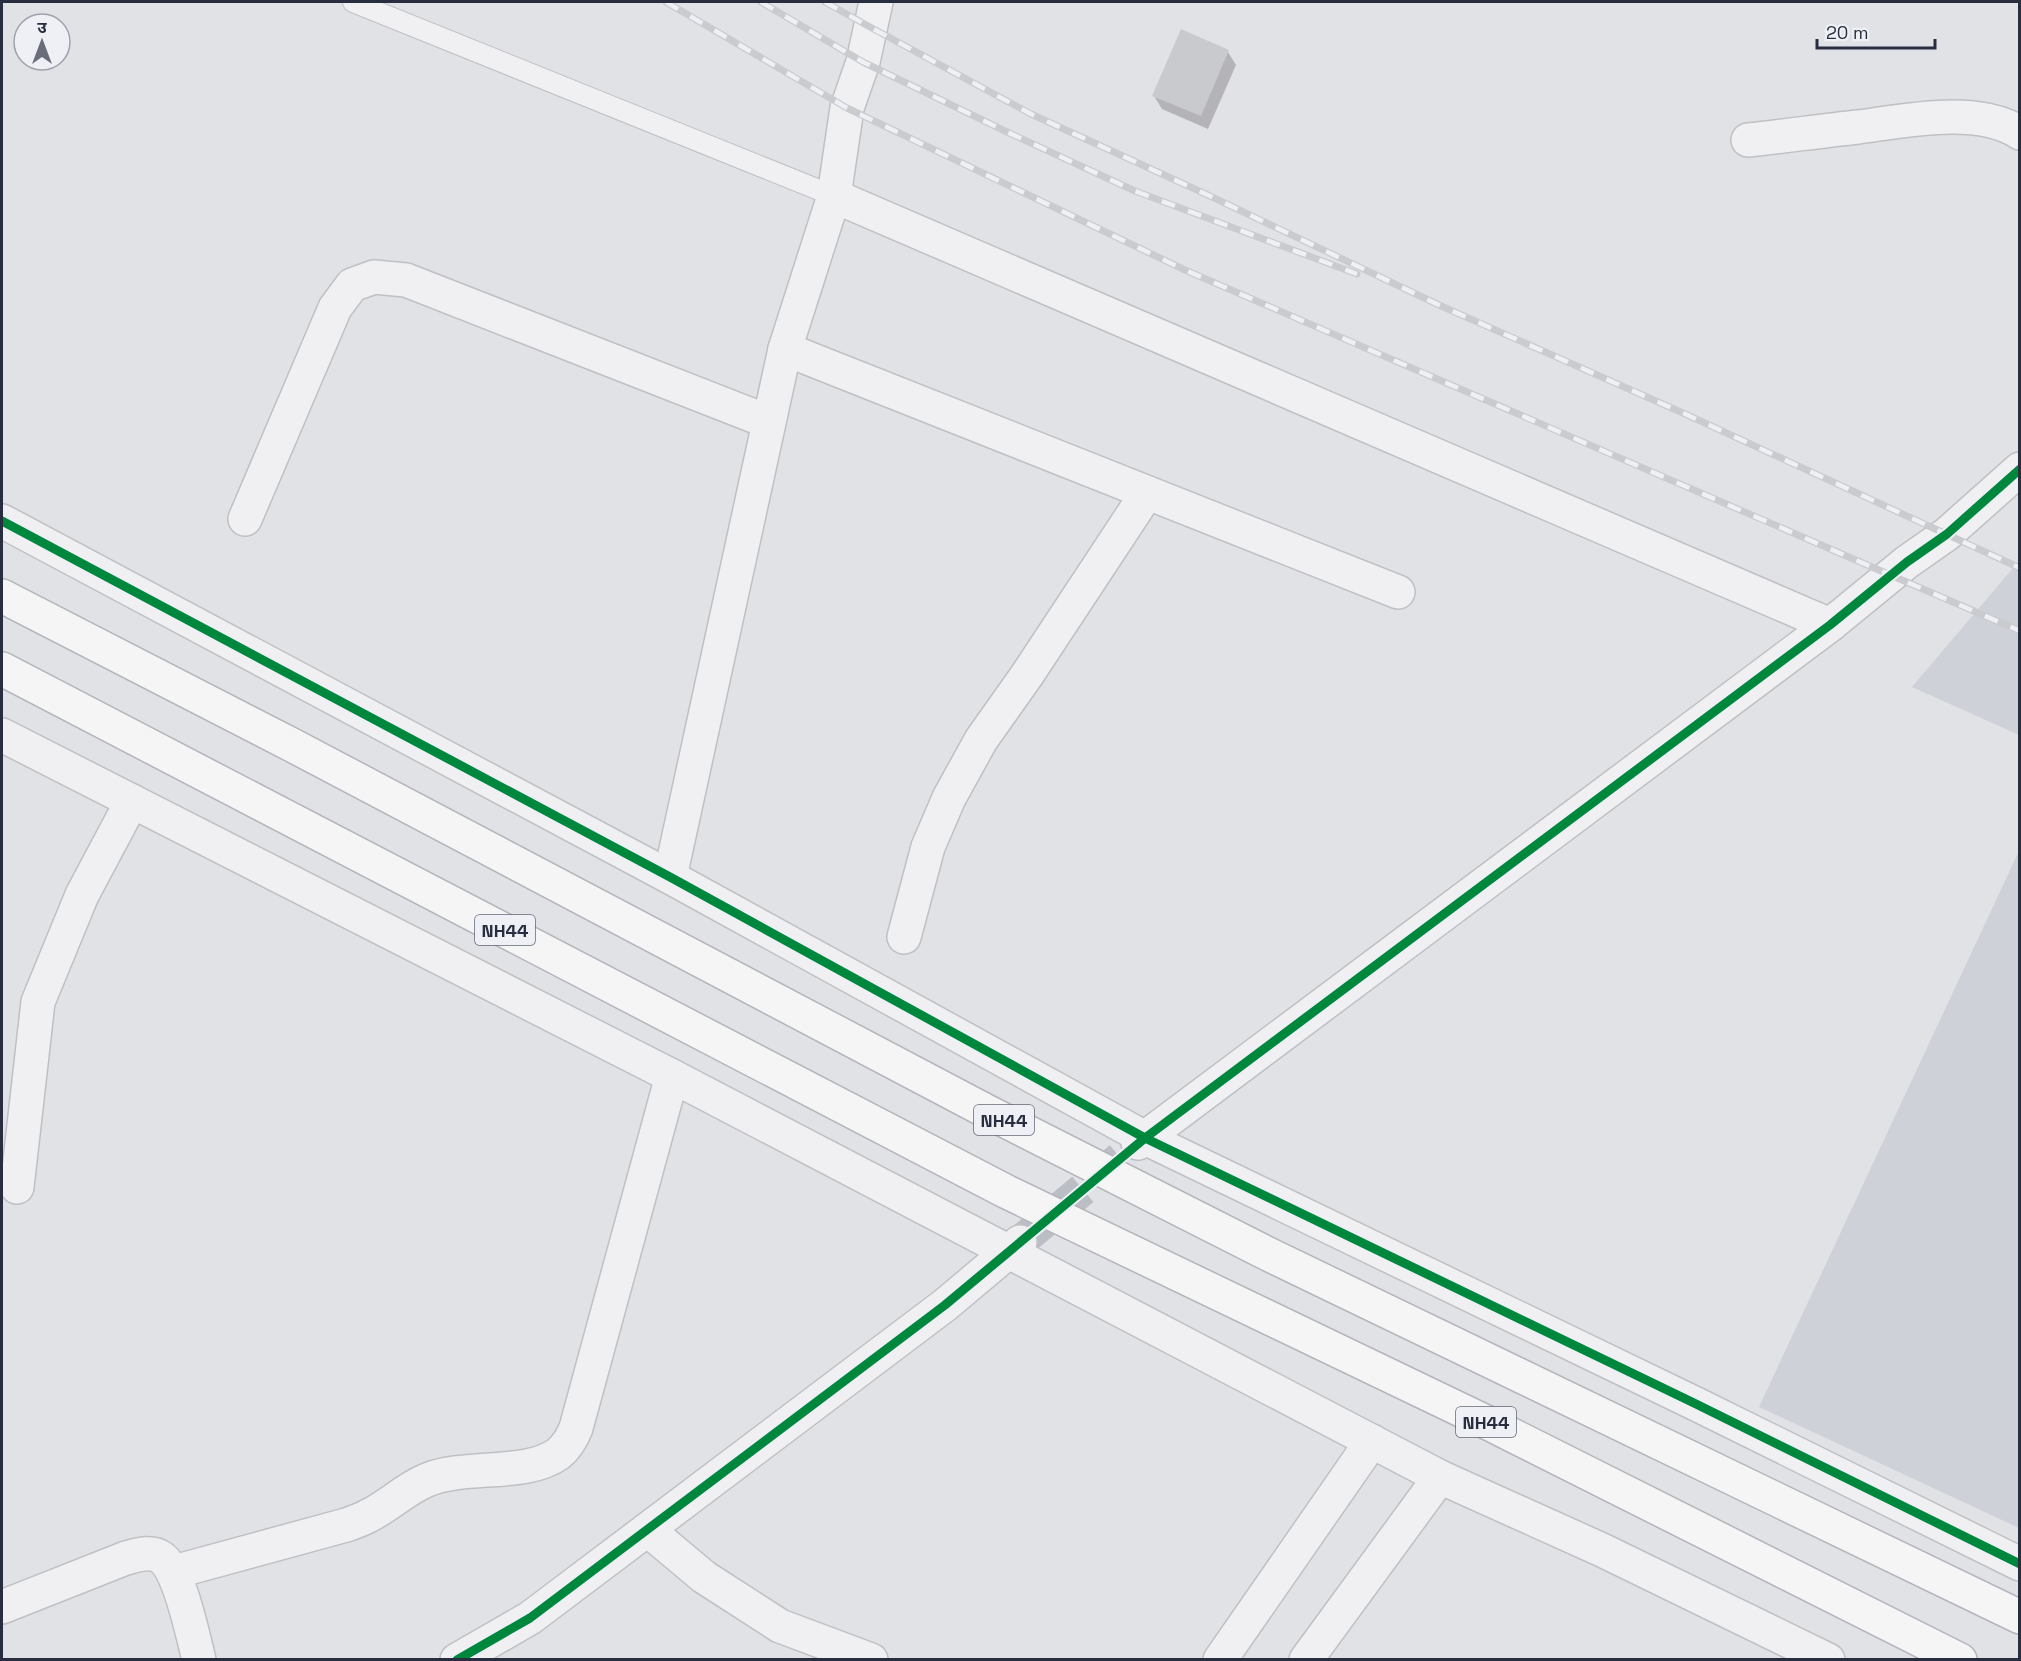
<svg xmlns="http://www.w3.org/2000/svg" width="2021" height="1661" font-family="'Space Grotesk','Noto Sans Devanagari',sans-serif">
	<rect width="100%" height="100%" fill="#e1e2e6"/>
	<!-- built -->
	<g fill="#cfd1d9">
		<path d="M 2019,561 L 2019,735 L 1912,687 Z"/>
		<path d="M 2019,851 L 2019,1528 L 1759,1407 Z"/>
	</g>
	<!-- shadow -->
	<path fill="#0003" d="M 1228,52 L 1236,65 L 1208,129 L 1162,109 L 1154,96 Z"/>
	<!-- building -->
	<path fill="#c9cace" d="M 1181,29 L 1229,50 L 1201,116 L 1152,96 Z"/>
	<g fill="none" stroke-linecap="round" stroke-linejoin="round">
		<!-- street-tunnel -->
		<path stroke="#bcbec5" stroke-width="33" stroke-dasharray="33 16" stroke-linecap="butt" d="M 1020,1242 L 1138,1143"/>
		<defs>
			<path id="lane" d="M 353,2 L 834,196"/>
			<g id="street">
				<path d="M 1748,140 C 1785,136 1821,131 1858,127 C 1904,121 1978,105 2020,133"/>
				<path d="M 834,196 L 1830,625"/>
				<path d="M 785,349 L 1398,592"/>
				<path d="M 245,519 L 335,308 L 352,285 L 374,277 L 406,280 L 769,422"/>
				<path d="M 2,521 L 670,877 L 1145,1138 L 1694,1403 L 2020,1564"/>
				<path d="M 2,735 L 672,1076 L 1440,1477 L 1602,1550 L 1828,1660"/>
				<path d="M 670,877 L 785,349 L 834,196 L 847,108 L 863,62 L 876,2"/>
				<path d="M 904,937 L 928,847 L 949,798 L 981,740 L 1027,675 L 1147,493"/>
				<path d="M 1138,1143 L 1830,625 L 1907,562 L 1947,534 L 2020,469"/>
				<path d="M 17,1187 L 38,1002 L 82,895 L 132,801"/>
				<path d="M 648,1530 L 704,1577 L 780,1626 L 871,1660"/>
				<path d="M 174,1572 L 346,1525 C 354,1522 361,1520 368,1516 C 389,1506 405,1489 427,1480 C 465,1464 526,1477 558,1454 C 567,1447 572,1438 576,1428 L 672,1076"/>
				<path d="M 2,1607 L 126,1558 C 137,1555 152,1550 162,1558 C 180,1572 193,1636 199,1660"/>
				<path d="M 457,1660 L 530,1618 L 945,1305 L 1020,1242"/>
				<path d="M 1220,1660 L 1372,1441"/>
				<path d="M 1306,1660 L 1440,1477"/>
			</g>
			<g id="highway">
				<path d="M 2,596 L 292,745 L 988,1112 L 1266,1253 L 2020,1617"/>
				<path d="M 2,669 L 1007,1192 L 1488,1423 L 1960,1660"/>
			</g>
		</defs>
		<!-- lane casing -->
		<use href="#lane" stroke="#bfc0c4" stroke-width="22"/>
		<!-- street casing -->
		<use href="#street" stroke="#bfc0c4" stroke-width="36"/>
		<!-- highway casing -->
		<use href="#highway" stroke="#b3b5ba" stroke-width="36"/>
		<!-- lane -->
		<use href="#lane" stroke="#f0f0f2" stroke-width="20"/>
		<!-- street -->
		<use href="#street" stroke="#f0f0f2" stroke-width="33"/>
		<!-- highway -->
		<use href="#highway" stroke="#f5f5f6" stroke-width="33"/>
		<defs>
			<g id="rail">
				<path d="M 666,2 L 847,108 L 1185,270 L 2020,631"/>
				<path d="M 761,2 L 863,62 L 1005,131 L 1135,191 L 1357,274"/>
				<path d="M 825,2 L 870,27 L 1031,114 L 1210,196 L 1439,305 L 1683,413 L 2020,568"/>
			</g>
		</defs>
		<!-- rail casing -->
		<use href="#rail" stroke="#c9cbce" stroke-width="7"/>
		<!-- rail -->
		<use href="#rail" stroke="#eef0f6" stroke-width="4.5" stroke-dasharray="14" stroke-linecap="butt"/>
		<defs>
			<g id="cycleway">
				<path d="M 2,521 L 670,877 L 1145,1138 L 1694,1403 L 2020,1564"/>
				<path d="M 457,1660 L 530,1618 L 945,1305 L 1145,1138 L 1830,625 L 1907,562 L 1947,534 L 2020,469"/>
			</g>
		</defs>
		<!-- cycleway casing -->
		<use href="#cycleway" stroke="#eef0f6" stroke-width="13"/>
		<!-- cycleway -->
		<use href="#cycleway" stroke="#00873e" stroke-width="9"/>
	</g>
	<g text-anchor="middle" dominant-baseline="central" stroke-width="6" stroke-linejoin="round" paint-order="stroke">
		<!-- shield labels -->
		<g fill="#eef0f6" stroke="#636876" stroke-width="1.5">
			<rect x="475" y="915" width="60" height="30" rx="4.5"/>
			<rect x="974" y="1105" width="60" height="30" rx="4.5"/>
			<rect x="1456" y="1407" width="60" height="30" rx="4.5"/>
		</g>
		<g font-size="18" font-weight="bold" fill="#282e3f">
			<text x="505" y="930">NH44</text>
			<text x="1004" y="1120">NH44</text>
			<text x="1486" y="1422">NH44</text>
		</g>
	</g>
	<!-- border -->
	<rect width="2021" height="1661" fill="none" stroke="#282e3f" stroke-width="6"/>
	<!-- north arrow -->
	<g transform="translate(42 42)"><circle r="28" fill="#eef0f6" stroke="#9fa2ad" stroke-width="1.5"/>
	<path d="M0-4.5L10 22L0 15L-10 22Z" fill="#696d79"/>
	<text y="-9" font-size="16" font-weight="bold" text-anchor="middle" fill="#282e3f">उ</text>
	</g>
	<!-- scale -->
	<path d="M1817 39v9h118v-9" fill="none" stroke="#282e3f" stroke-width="3"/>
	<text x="1826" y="39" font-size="18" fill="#282e3f" stroke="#eef0f6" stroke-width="4.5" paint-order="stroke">20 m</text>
</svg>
